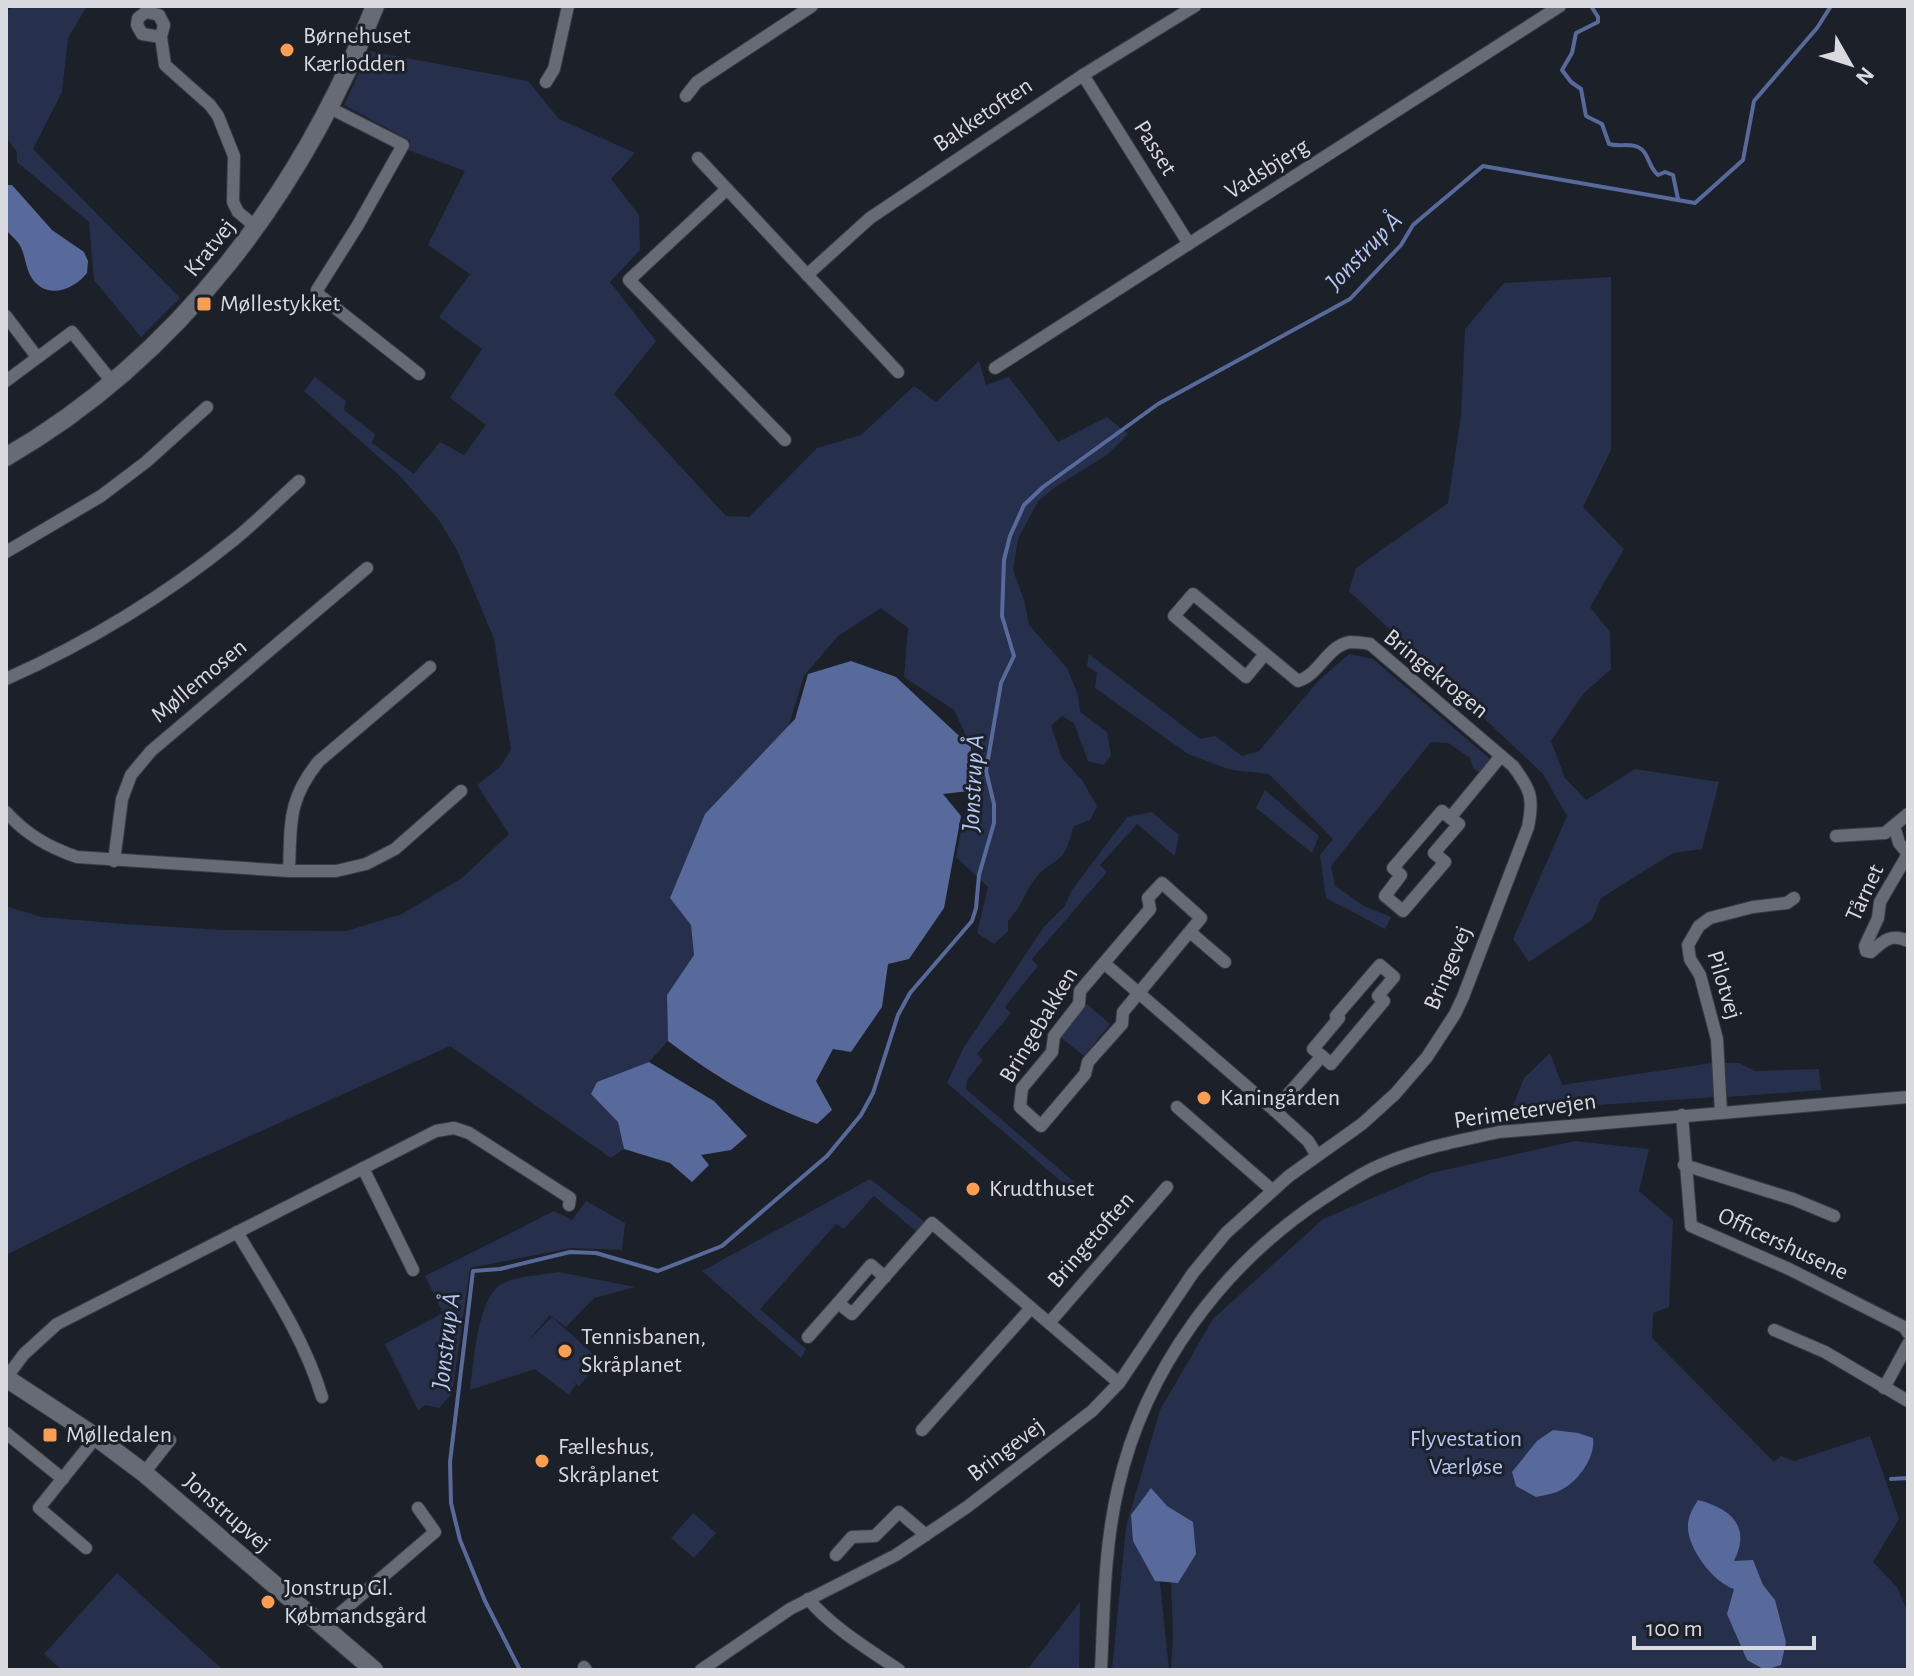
<svg xmlns="http://www.w3.org/2000/svg" width="1914" height="1676" font-family="'Alegreya Sans',sans-serif">
	<rect width="100%" height="100%" fill="#1c2028"/>
	<!-- green -->
	<g fill="#26304c">
		<path d="M 15,6 L 87,6 L 68,38 L 62,92 L 33,149 L 180,298 L 141,337 L 94,280 L 89,222 L 17,162 L 17,152 L 6,137 L 6,12 Z"/>
		<path d="M 369,51 L 528,81 L 559,119 L 635,153 L 611,179 L 639,215 L 640,250 L 610,282 L 656,341 L 614,394 L 726,516 L 749,517 L 817,448 L 861,435 L 914,386 L 936,402 L 979,361 L 986,385 L 1009,377 L 1058,442 L 1107,417 L 1128,434 L 1107,455 L 1058,485 L 1038,501 L 1018,539 L 1013,570 L 1025,603 L 1029,625 L 1067,668 L 1078,695 L 1080,712 L 1107,732 L 1111,755 L 1104,765 L 1088,761 L 1074,723 L 1062,716 L 1051,726 L 1062,758 L 1082,780 L 1097,806 L 1090,820 L 1074,826 C 1071,834 1069,844 1065,851 C 1059,862 1049,864 1041,872 C 1026,886 1022,908 1008,921 L 1008,931 L 994,944 L 977,933 L 988,887 L 956,857 L 976,757 L 954,710 L 904,677 L 908,628 L 881,608 L 838,636 L 804,676 L 783,744 L 693,940 L 694,955 L 667,995 L 668,1041 L 649,1062 L 597,1082 L 618,1122 L 624,1149 L 611,1158 L 450,1046 L 188,1164 L 8,1254 L 6,1261 L 6,906 L 41,917 L 125,924 L 223,930 L 346,931 L 402,914 L 462,878 L 509,834 L 477,785 L 500,767 L 511,750 L 494,639 L 457,550 L 439,520 L 399,475 L 304,391 L 315,377 L 346,401 L 344,410 L 375,434 L 372,443 L 414,474 L 440,442 L 464,455 L 486,425 L 450,398 L 482,349 L 439,317 L 470,274 L 428,245 L 465,171 L 408,150 L 411,141 L 344,105 Z"/>
		<path d="M 1611,277 L 1611,450 L 1583,507 L 1624,549 L 1590,607 L 1610,632 L 1611,669 L 1583,694 L 1551,741 L 1565,778 L 1586,800 L 1635,769 L 1719,782 L 1702,849 L 1673,853 L 1601,898 L 1592,920 L 1529,962 L 1513,939 L 1567,816 L 1543,774 L 1349,591 L 1356,568 L 1448,503 L 1461,415 L 1465,329 L 1504,283 Z"/>
		<path d="M 1089,654 L 1200,739 L 1215,736 L 1242,756 L 1259,751 L 1319,680 L 1349,654 L 1373,659 L 1490,759 L 1483,775 L 1473,768 L 1470,758 L 1448,743 L 1431,742 L 1331,866 L 1335,886 L 1364,906 L 1391,917 L 1385,929 L 1326,898 L 1320,855 L 1333,839 L 1269,774 L 1231,770 L 1188,754 L 1095,688 L 1097,673 L 1087,666 Z"/>
		<path d="M 1265,790 L 1319,836 L 1312,853 L 1256,808 Z"/>
		<path d="M 1152,812 L 1179,835 L 1175,856 L 1137,824 L 1100,865 L 1107,872 L 1032,959 L 1038,966 L 1005,1007 L 1011,1013 L 977,1054 L 983,1060 L 967,1080 L 966,1089 L 1079,1186 L 1072,1191 L 947,1083 L 963,1049 L 1043,928 L 1064,907 L 1072,890 L 1127,817 Z"/>
		<path d="M 1087,1004 L 1110,1024 L 1084,1056 L 1059,1036 Z"/>
		<path d="M 1550,1053 L 1562,1085 L 1712,1063 L 1717,1097 L 1511,1111 L 1524,1078 Z"/>
		<path d="M 1724,1063 L 1739,1063 L 1755,1071 L 1819,1069 L 1821,1090 L 1727,1097 Z"/>
		<path d="M 1575,1141 L 1649,1149 L 1639,1191 L 1673,1220 L 1669,1307 L 1653,1313 L 1652,1338 L 1774,1462 L 1781,1456 L 1794,1461 L 1870,1436 L 1899,1519 L 1873,1562 L 1897,1587 L 1908,1613 L 1908,1670 L 1171,1670 L 1173,1634 L 1169,1530 L 1156,1544 L 1169,1670 L 1112,1670 L 1126,1527 L 1160,1410 L 1213,1319 L 1323,1219 L 1431,1173 Z"/>
		<path d="M 870,1179 L 924,1221 L 917,1232 L 874,1196 L 844,1229 L 836,1224 L 760,1309 L 806,1349 L 801,1358 L 702,1271 Z"/>
		<path d="M 586,1201 L 625,1223 L 622,1250 L 571,1248 L 470,1268 L 452,1394 L 439,1408 L 426,1405 L 418,1410 L 385,1344 L 443,1313 L 425,1276 L 554,1211 L 572,1220 Z"/>
		<path d="M 559,1272 L 635,1287 L 594,1298 L 566,1327 L 550,1315 L 528,1341 L 552,1317 L 601,1361 L 579,1386 L 571,1379 L 576,1384 L 569,1395 L 535,1369 L 470,1390 C 474,1363 477,1296 503,1283 C 519,1276 542,1275 559,1272 Z"/>
		<path d="M 693,1513 L 716,1533 L 694,1558 L 671,1538 Z"/>
		<path d="M 117,1573 L 223,1670 L 62,1670 L 44,1654 Z"/>
		<path d="M 1080,1602 L 1079,1670 L 1027,1670 Z"/>
	</g>
	<!-- water -->
	<g fill="#576a9b">
		<path d="M 6,185 L 12,185 L 52,230 L 84,252 L 88,261 L 87,273 C 72,292 43,300 30,275 C 25,265 25,253 19,244 C 16,239 10,235 6,230 Z"/>
		<path d="M 851,661 L 896,677 L 971,747 L 969,791 L 943,794 L 961,816 L 944,908 L 909,959 L 888,964 L 882,1007 L 851,1052 L 833,1049 L 816,1081 L 832,1110 L 817,1124 C 761,1104 715,1077 668,1041 L 667,995 L 694,955 L 691,925 L 670,898 L 705,814 L 795,719 L 808,674 Z"/>
		<path d="M 649,1062 L 714,1101 L 747,1136 L 731,1150 L 701,1155 L 709,1165 L 692,1182 L 670,1163 L 624,1149 L 618,1122 L 591,1094 L 597,1082 Z"/>
		<path d="M 1553,1430 L 1578,1433 L 1593,1438 C 1596,1457 1578,1482 1561,1490 C 1554,1494 1544,1495 1536,1497 L 1516,1486 L 1512,1472 L 1537,1441 Z"/>
		<path d="M 1151,1488 L 1167,1506 L 1193,1522 L 1196,1554 L 1178,1583 L 1155,1581 L 1133,1541 L 1131,1515 Z"/>
		<path d="M 1698,1500 C 1732,1509 1751,1527 1734,1561 L 1753,1560 L 1763,1585 L 1775,1600 L 1786,1642 L 1781,1665 L 1765,1670 L 1747,1660 L 1727,1614 L 1734,1589 C 1713,1582 1686,1547 1688,1524 C 1689,1514 1693,1508 1698,1500 Z"/>
	</g>
	<g fill="none" stroke-linecap="round" stroke-linejoin="round">
		<!-- stream -->
		<g stroke="#576a9b" stroke-width="4">
			<path d="M 1591,6 L 1598,17 L 1598,22 L 1576,33 L 1572,53 L 1562,70 L 1571,82 L 1581,89 L 1586,116 L 1602,124 L 1609,144 C 1619,147 1628,143 1638,147 C 1649,152 1648,167 1658,175 L 1665,172 L 1673,175 L 1678,199"/>
			<path d="M 1891,1479 L 1908,1478"/>
			<path d="M 520,1670 L 485,1601 L 460,1540 L 451,1503 L 450,1462 L 473,1271 L 500,1269 L 570,1252 L 596,1253 L 658,1271 L 722,1246 L 827,1156 L 861,1115 L 873,1093 L 898,1015 L 910,993 L 972,921 L 976,908 L 979,875 L 994,823 L 994,804 L 986,771 L 1001,683 L 1014,656 L 1002,616 L 1004,560 L 1010,536 L 1024,505 L 1043,487 L 1158,404 L 1350,299 L 1401,245 L 1413,225 L 1483,166 L 1695,203 L 1743,160 L 1754,101 L 1817,28 L 1831,6"/>
		</g>
		<defs>
			<g id="street">
				<path d="M 161,37 L 142,34 L 137,25 L 138,18 L 146,12 L 159,15 L 164,25 L 161,37 L 165,65 L 210,105 L 218,116 L 234,156 L 233,202 L 238,212 L 257,228"/>
				<path d="M 1083,75 L 1189,244"/>
				<path d="M 546,82 L 554,69 L 568,6"/>
				<path d="M 686,96 L 697,82 L 812,6"/>
				<path d="M 328,107 L 403,145 L 358,225 L 317,290 L 319,295 L 419,374"/>
				<path d="M 698,158 L 898,372"/>
				<path d="M 727,189 L 629,280 L 785,440"/>
				<path d="M 807,275 L 870,218 L 1083,75 L 1195,6"/>
				<path d="M 6,316 L 37,357"/>
				<path d="M 995,368 L 1560,6"/>
				<path d="M 6,381 L 72,332 L 113,383"/>
				<path d="M 6,552 L 101,496 L 146,462 L 207,407"/>
				<path d="M 6,679 C 87,643 166,595 235,539 C 257,521 278,500 299,481"/>
				<path d="M 6,812 C 27,835 48,847 77,857 L 289,871 L 336,871 L 366,864 L 395,849 L 461,791"/>
				<path d="M 1450,818 L 1459,824 L 1434,853 L 1445,862 L 1403,911 L 1385,896 L 1401,875 L 1393,868 L 1442,811 L 1450,818 L 1501,756"/>
				<path d="M 1894,826 L 1899,843 L 1908,854 L 1880,902 L 1878,918 L 1865,946 L 1866,951 L 1871,952 C 1883,941 1891,933 1908,941"/>
				<path d="M 1836,836 L 1885,833 L 1908,814"/>
				<path d="M 114,861 L 122,799 L 131,775 L 151,751 L 367,568"/>
				<path d="M 289,871 C 291,824 287,800 319,761 L 430,667"/>
				<path d="M 1162,883 L 1201,918 L 1123,1012 L 1122,1024 L 1088,1062 L 1085,1074 L 1041,1126 L 1020,1107 L 1022,1088 L 1052,1052 L 1054,1036 L 1079,1004 L 1080,991 L 1150,909 L 1148,898 Z"/>
				<path d="M 1190,932 L 1225,962"/>
				<path d="M 1104,963 L 1274,1110 L 1308,1141 L 1316,1154"/>
				<path d="M 1177,1107 L 1272,1190"/>
				<path d="M 1274,1110 L 1322,1056 L 1331,1064 L 1384,1001 L 1378,996 L 1394,977 L 1380,965 L 1336,1016 L 1339,1018 L 1313,1049 L 1322,1056"/>
				<path d="M 1721,1113 L 1717,1039 L 1700,975 L 1690,959 L 1688,945 L 1699,926 L 1710,918 L 1753,907 L 1787,903 L 1794,898"/>
				<path d="M 1682,1115 L 1691,1226 L 1789,1269 L 1904,1327 L 1908,1333"/>
				<path d="M 1684,1165 L 1793,1199 L 1834,1216"/>
				<path d="M 363,1168 L 413,1270"/>
				<path d="M 237,1232 C 269,1286 304,1337 322,1397"/>
				<path d="M 838,1303 L 871,1265 L 885,1277"/>
				<path d="M 1049,1323 L 1167,1187"/>
				<path d="M 1774,1330 L 1825,1352 L 1908,1401"/>
				<path d="M 808,1337 L 838,1303 L 852,1314 L 932,1223 L 1119,1383"/>
				<path d="M 6,1378 L 24,1354 L 57,1324 L 436,1131 L 454,1128 L 469,1133 L 570,1198 L 569,1205"/>
				<path d="M 1884,1388 L 1908,1344"/>
				<path d="M 922,1430 L 1031,1308"/>
				<path d="M 6,1433 L 63,1479"/>
				<path d="M 144,1473 L 170,1440"/>
				<path d="M 86,1548 L 39,1508 L 96,1437"/>
				<path d="M 836,1555 L 852,1537 L 875,1536 L 899,1512 L 926,1535"/>
				<path d="M 808,1599 C 833,1628 868,1649 899,1670"/>
				<path d="M 324,1627 L 435,1532 L 418,1508"/>
				<path d="M 584,1667 L 586,1670"/>
				<path d="M 701,1670 L 790,1609 L 896,1555 L 967,1507 L 1092,1411 L 1119,1383 L 1193,1273 L 1226,1233 L 1289,1176 L 1362,1124 L 1395,1094 L 1427,1057 L 1455,1014 L 1463,997 L 1528,827 C 1534,798 1531,790 1513,766 L 1370,644 C 1364,643 1356,642 1350,642 C 1327,646 1319,675 1298,681 L 1193,594 L 1174,616 L 1246,677 L 1265,654"/>
				<path d="M 1101,1670 C 1104,1610 1104,1548 1118,1488 C 1145,1369 1222,1265 1324,1198 C 1340,1188 1358,1175 1376,1167 C 1414,1149 1458,1141 1499,1132 L 1908,1097"/>
			</g>
			<g id="secondary">
				<path d="M 6,457 C 180,356 302,191 375,6"/>
				<path d="M 6,1378 L 96,1437 L 144,1473 L 374,1670"/>
			</g>
		</defs>
		<!-- street casing -->
		<use href="#street" stroke="#393b43" stroke-width="14"/>
		<!-- secondary casing -->
		<use href="#secondary" stroke="#393b43" stroke-width="20"/>
		<!-- street -->
		<use href="#street" stroke="#676b76" stroke-width="12"/>
		<!-- secondary -->
		<use href="#secondary" stroke="#676b76" stroke-width="18"/>
	</g>
	<!-- markers -->
	<g fill="#fb9e51" stroke="#1c2028" stroke-width="3">
		<circle cx="287" cy="50" r="8"/>
		<rect x="196" y="296" width="16" height="16" rx="4"/>
		<circle cx="1204" cy="1098" r="8"/>
		<circle cx="973" cy="1189" r="8"/>
		<circle cx="565" cy="1351" r="8"/>
		<rect x="42" y="1427" width="16" height="16" rx="4"/>
		<circle cx="542" cy="1461" r="8"/>
		<circle cx="268" cy="1602" r="8"/>
	</g>
	<g text-anchor="middle" dominant-baseline="central" stroke-width="6" stroke-linejoin="round" paint-order="stroke">
		<!-- poi labels -->
		<g font-size="24" fill="#d8dae0" stroke="#1c2028" text-anchor="start">
			<text x="303" y="36">Børnehuset<tspan x="303" dy="28">Kærlodden</tspan></text>
			<text x="220" y="304">Møllestykket</text>
			<text x="1220" y="1098">Kaningården</text>
			<text x="989" y="1189">Krudthuset</text>
			<text x="581" y="1337">Tennisbanen,<tspan x="581" dy="28">Skråplanet</tspan></text>
			<text x="66" y="1435">Mølledalen</text>
			<text x="558" y="1447">Fælleshus,<tspan x="558" dy="28">Skråplanet</tspan></text>
			<text x="284" y="1588">Jonstrup Gl.<tspan x="284" dy="28">Købmandsgård</tspan></text>
		</g>
		<!-- street labels -->
		<g font-size="24" fill="#d8dae0" stroke="#1c2028">
			<text transform="translate(983 115) rotate(-34)">Bakketoften</text>
			<text transform="translate(1155 148) rotate(58)">Passet</text>
			<text transform="translate(1267 169) rotate(-32)">Vadsbjerg</text>
			<text transform="translate(210 248) rotate(-51)">Kratvej</text>
			<text transform="translate(1436 674) rotate(39)">Bringekrogen</text>
			<text transform="translate(199 681) rotate(-40)">Møllemosen</text>
			<text transform="translate(1865 893) rotate(-65)">Tårnet</text>
			<text transform="translate(1448 968) rotate(-67)">Bringevej</text>
			<text transform="translate(1724 985) rotate(73)">Pilotvej</text>
			<text transform="translate(1039 1025) rotate(-59)">Bringebakken</text>
			<text transform="translate(1525 1111) rotate(-8)">Perimetervejen</text>
			<text transform="translate(1091 1240) rotate(-49)">Bringetoften</text>
			<text transform="translate(1783 1244) rotate(25)">Officershusene</text>
			<text transform="translate(1006 1450) rotate(-37)">Bringevej</text>
			<text transform="translate(227 1513) rotate(41)">Jonstrupvej</text>
		</g>
		<!-- park labels -->
		<g font-size="24" fill="#b6c8f5" stroke="#1c2028">
			<text x="1466" y="1439">Flyvestation<tspan x="1466" dy="28">Værløse</tspan></text>
		</g>
		<!-- water labels -->
		<g font-size="26" font-style="italic" fill="#b5c8f5" stroke="#1c2028">
			<text transform="translate(1364 251) rotate(-46)">Jonstrup Å</text>
			<text transform="translate(973 783) rotate(-87)">Jonstrup Å</text>
			<text transform="translate(446 1341) rotate(-83)">Jonstrup Å</text>
		</g>
	</g>
	<!-- border -->
	<rect width="1914" height="1676" fill="none" stroke="#d8dae0" stroke-width="16"/>
	<!-- north arrow -->
	<g transform="translate(1850 64) rotate(129)" stroke="#1c2028" stroke-width="6" paint-order="stroke">
	<path d="M0-6L14 30L0 20L-14 30Z" fill="#d8dae0"/>
	<text y="-12" font-size="22" font-weight="bold" text-anchor="middle" fill="#d8dae0">N</text>
	</g>
	<!-- scale -->
	<path d="M1634 1636v12h180v-12" fill="none" stroke="#d8dae0" stroke-width="4"/>
	<text x="1646" y="1636" font-size="24" fill="#d8dae0" stroke="#1c2028" stroke-width="6" paint-order="stroke">100 m</text>
</svg>
